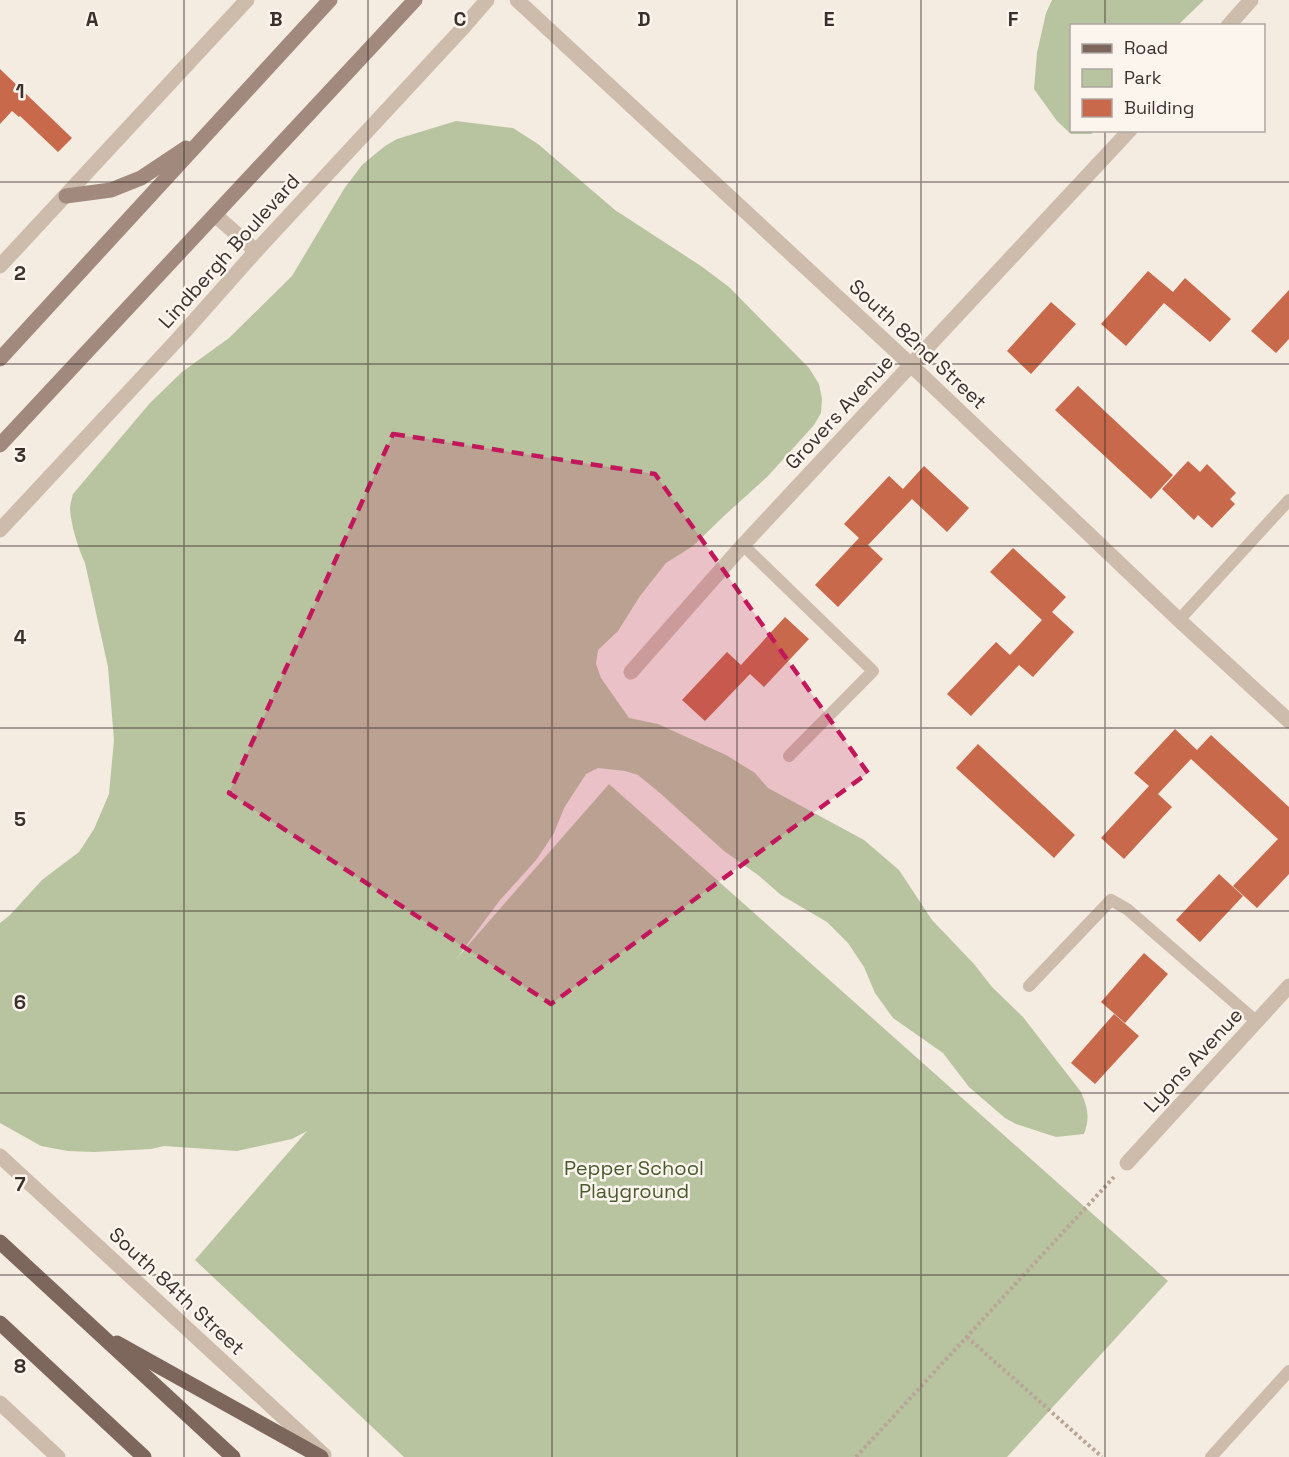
<svg xmlns="http://www.w3.org/2000/svg" width="1289" height="1457" font-family="'Space Grotesk',sans-serif">
	<rect width="100%" height="100%" fill="#f4ebe1"/>
	<!-- green -->
	<g fill="#b8c4a0">
		<path d="M 1052,0 L 1204,0 L 1178,25 L 1072,26 L 1072,130 L 1095,131 L 1091,134 L 1071,134 L 1057,121 L 1034,89 L 1037,53 L 1046,13 Z"/>
		<path d="M 456,121 L 513,128 L 538,144 L 615,210 L 701,266 L 729,287 L 809,368 L 819,384 L 822,399 L 821,413 L 814,425 L 768,476 L 725,515 L 693,546 L 666,563 L 640,596 L 618,631 L 598,650 L 596,664 L 601,678 L 629,718 L 658,724 L 726,755 L 755,773 L 768,788 L 864,840 L 899,870 L 932,920 L 974,964 L 992,987 L 1023,1017 L 1081,1092 C 1088,1109 1090,1117 1084,1134 L 1056,1137 L 1016,1124 L 1005,1118 L 969,1087 L 943,1053 L 893,1018 L 875,993 L 864,967 L 848,943 L 827,922 L 781,895 L 758,875 L 724,851 L 661,794 L 638,775 L 625,771 L 598,768 L 586,774 L 564,808 L 554,833 L 537,859 L 500,900 L 457,958 L 609,784 L 1168,1281 L 1007,1457 L 404,1457 L 195,1260 L 307,1131 L 292,1139 L 237,1151 L 164,1146 L 151,1149 L 94,1152 L 68,1151 L 41,1146 L 0,1123 L 0,923 L 10,915 L 42,880 L 79,852 L 94,829 L 109,794 L 114,740 L 108,667 L 85,563 C 78,548 71,525 70,509 C 70,504 72,498 73,494 L 150,403 L 182,372 L 229,338 L 292,276 L 344,189 L 362,165 L 385,146 L 397,139 Z"/>
	</g>
	<!-- building -->
	<g fill="#c8694b">
		<path d="M 0,69 L 72,138 L 58,152 L 20,116 L 19,117 L 12,111 L 0,124 Z"/>
		<path d="M 1148,271 L 1173,292 L 1185,278 L 1231,319 L 1210,342 L 1164,303 L 1126,346 L 1101,324 Z"/>
		<path d="M 1289,290 L 1289,339 L 1276,353 L 1251,331 Z"/>
		<path d="M 1051,302 L 1076,324 L 1031,374 L 1007,351 Z"/>
		<path d="M 1078,386 L 1173,475 L 1151,499 L 1055,410 Z"/>
		<path d="M 1188,461 L 1200,472 L 1207,464 L 1236,493 L 1230,499 L 1235,504 L 1212,528 L 1198,515 L 1194,520 L 1162,489 Z"/>
		<path d="M 924,466 L 969,508 L 947,532 L 912,499 L 868,545 L 883,559 L 838,607 L 815,585 L 859,538 L 844,524 L 889,476 L 903,489 Z"/>
		<path d="M 1013,548 L 1066,597 L 1052,612 L 1074,632 L 1033,677 L 1019,665 L 971,716 L 947,694 L 996,642 L 1010,655 L 1042,620 L 990,572 Z"/>
		<path d="M 785,617 L 809,639 L 764,687 L 750,674 L 705,721 L 682,700 L 727,652 L 741,665 Z"/>
		<path d="M 1175,729 L 1197,750 L 1211,735 L 1289,807 L 1289,874 L 1257,908 L 1233,886 L 1278,839 L 1191,759 L 1158,794 L 1172,807 L 1124,859 L 1101,838 L 1149,786 L 1134,773 Z"/>
		<path d="M 978,744 L 1075,835 L 1054,858 L 956,768 Z"/>
		<path d="M 1219,874 L 1243,896 L 1200,942 L 1176,920 Z"/>
		<path d="M 1144,953 L 1168,974 L 1125,1023 L 1101,1002 Z"/>
		<path d="M 1114,1014 L 1139,1036 L 1095,1084 L 1071,1063 Z"/>
	</g>
	<g fill="none" stroke-linecap="round" stroke-linejoin="round">
		<!-- path -->
		<g stroke="#b9a596" stroke-width="4" stroke-dasharray="3 3" stroke-linecap="butt">
			<path d="M 967,1337 L 1102,1457"/>
			<path d="M 856,1457 L 1114,1177"/>
		</g>
		<!-- service -->
		<g stroke="#cdbbac" stroke-width="12">
			<path d="M 743,545 L 873,671 L 789,756"/>
			<path d="M 1179,620 L 1289,500"/>
			<path d="M 1029,986 L 1111,900 L 1127,909 L 1257,1022"/>
			<path d="M 1211,1457 L 1289,1371"/>
		</g>
		<!-- minor -->
		<g stroke="#cdbbac" stroke-width="15">
			<path d="M 517,0 L 911,365 L 1179,620 L 1289,721"/>
			<path d="M 1228,26 L 1251,0"/>
			<path d="M 215,215 L 256,251"/>
			<path d="M 0,266 L 247,0"/>
			<path d="M 0,530 L 178,339 L 256,251 L 461,30 L 487,0"/>
			<path d="M 631,672 L 743,545 L 1130,130"/>
			<path d="M 0,1156 L 324,1455"/>
			<path d="M 1127,1163 L 1289,986"/>
			<path d="M 0,1403 L 58,1457"/>
		</g>
		<!-- secondary -->
		<g stroke="#a18a7d" stroke-width="15">
			<path d="M 66,196 L 111,190 L 141,178 L 186,148"/>
			<path d="M 0,359 L 330,0"/>
			<path d="M 0,445 L 415,0"/>
		</g>
		<!-- primary -->
		<g stroke="#7d675c" stroke-width="15">
			<path d="M 0,1242 L 233,1457"/>
			<path d="M 0,1323 L 144,1457"/>
			<path d="M 117,1343 L 321,1457"/>
		</g>
	</g>
	<!-- marked area -->
	<path fill="#c2185b" fill-opacity="0.2" stroke="#c2185b" stroke-width="4.5" stroke-dasharray="12 8" stroke-linejoin="round" d="M 393,434 L 655,474 L 868,773 L 551,1004 L 229,793 Z"/>
	<!-- grid -->
	<path fill="none" stroke="#3b302b" stroke-width="1.5" stroke-opacity="0.55" d="M 184,0 L 184,1457M 368,0 L 368,1457M 552,0 L 552,1457M 737,0 L 737,1457M 921,0 L 921,1457M 1105,0 L 1105,26M 1105,130 L 1105,1457M 0,182 L 1289,182M 0,364 L 1289,364M 0,546 L 1289,546M 0,728 L 1289,728M 0,911 L 1289,911M 0,1093 L 1289,1093M 0,1275 L 1289,1275"/>
	<g text-anchor="middle" dominant-baseline="central" stroke-width="5" stroke-linejoin="round" paint-order="stroke">
		<!-- street labels -->
		<g font-size="20" fill="#3b302b" stroke="#fbf5ee">
			<text transform="translate(229 251) rotate(-48)">Lindbergh Boulevard</text>
			<text transform="translate(918 344) rotate(43)">South 82nd Street</text>
			<text transform="translate(839 412) rotate(-47)">Grovers Avenue</text>
			<text transform="translate(1193 1060) rotate(-47)">Lyons Avenue</text>
			<text transform="translate(177 1291) rotate(43)">South 84th Street</text>
		</g>
		<!-- park labels -->
		<g font-size="20" fill="#4a5a2e" stroke="#fbf5ee">
			<text x="634" y="1168">Pepper School<tspan x="634" dy="23">Playground</tspan></text>
		</g>
	</g>
	<g font-size="20" text-anchor="middle" font-weight="bold" fill="#3b302b" stroke="#fbf5ee" stroke-width="5" stroke-linejoin="round" paint-order="stroke">
		<text x="92" y="26">A</text>
		<text x="276" y="26">B</text>
		<text x="460" y="26">C</text>
		<text x="644" y="26">D</text>
		<text x="829" y="26">E</text>
		<text x="1013" y="26">F</text>
		<text x="20" y="98">1</text>
		<text x="20" y="280">2</text>
		<text x="20" y="462">3</text>
		<text x="20" y="644">4</text>
		<text x="20" y="826">5</text>
		<text x="20" y="1009">6</text>
		<text x="20" y="1191">7</text>
		<text x="20" y="1373">8</text>
	</g>
	<!-- legend -->
	<rect x="1070" y="24" width="195" height="108" fill="#fbf5ee" stroke="#aea6a0" stroke-width="1.5"/>
	<rect x="1082" y="44" width="30" height="9" fill="#7d675c" stroke="#aea6a0" stroke-width="1.5"/>
	<text x="1124" y="54" font-size="18" fill="#3b302b">Road</text>
	<rect x="1082" y="69" width="30" height="18" fill="#b8c4a0" stroke="#aea6a0" stroke-width="1.5"/>
	<text x="1124" y="84" font-size="18" fill="#3b302b">Park</text>
	<rect x="1082" y="99" width="30" height="18" fill="#c8694b" stroke="#aea6a0" stroke-width="1.5"/>
	<text x="1124" y="114" font-size="18" fill="#3b302b">Building</text>
</svg>
